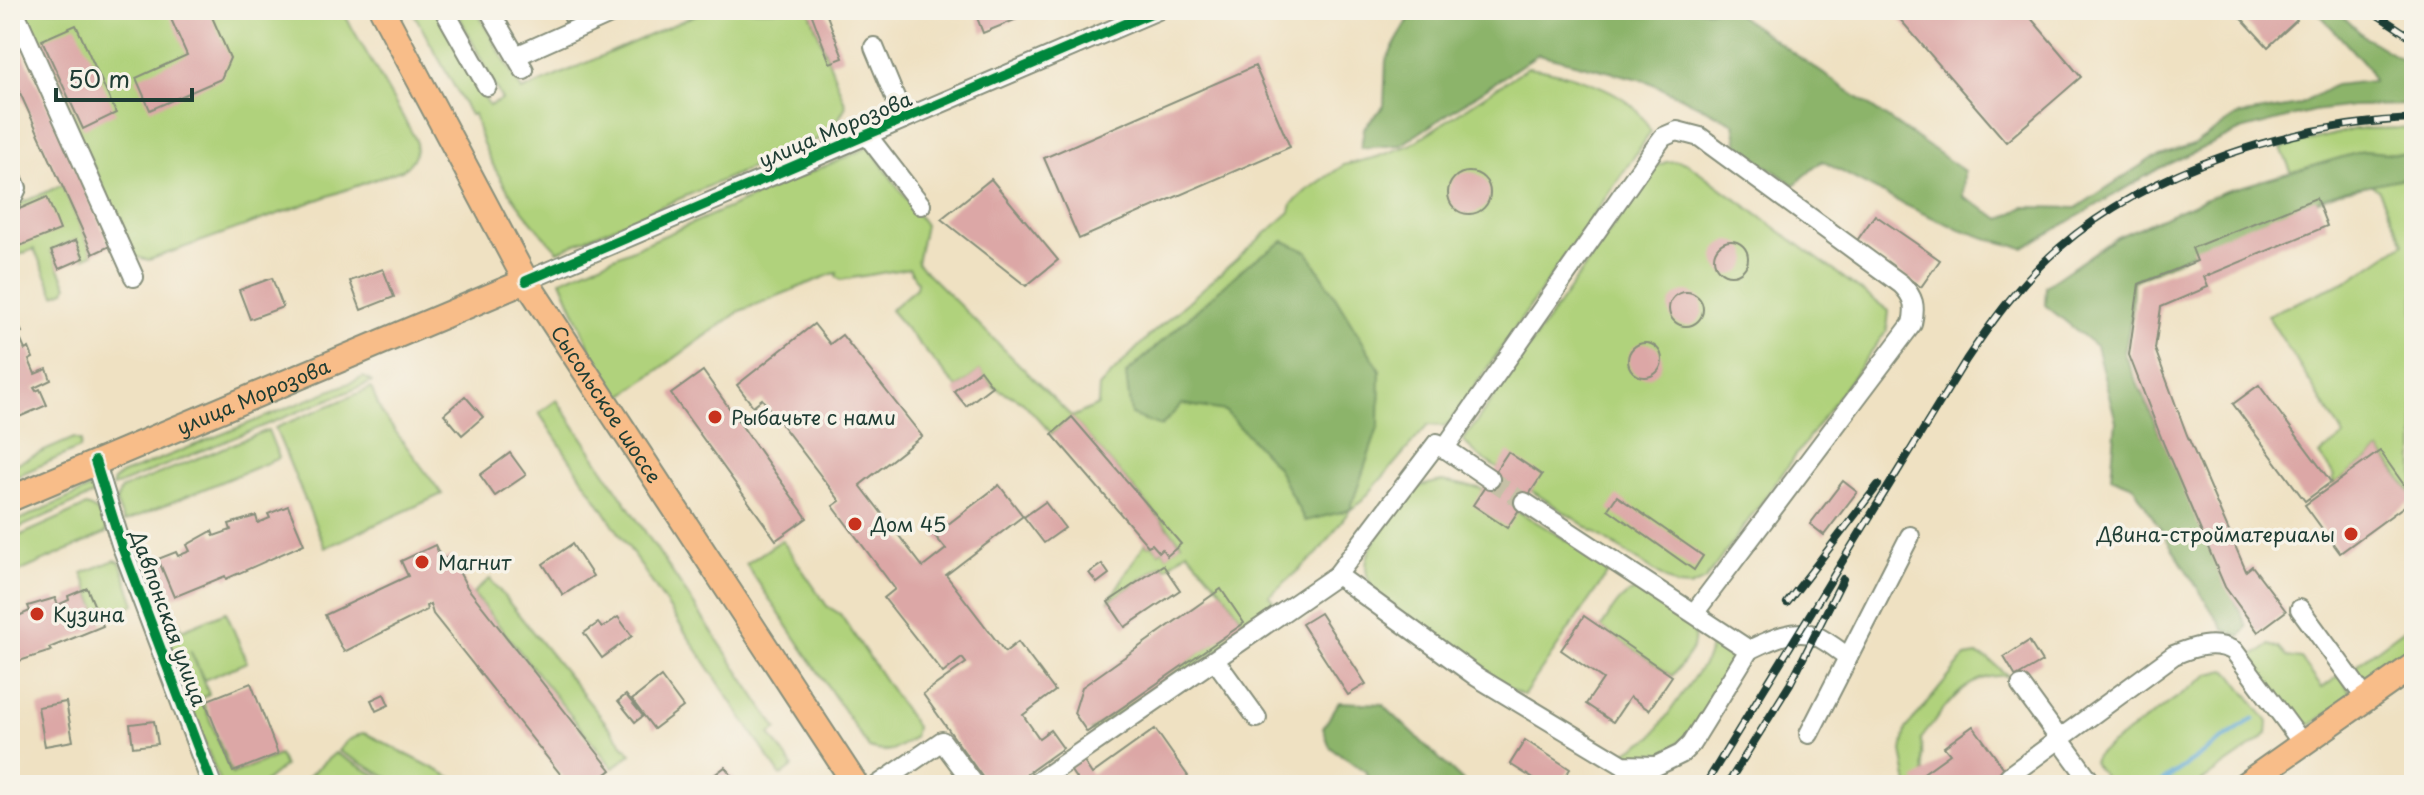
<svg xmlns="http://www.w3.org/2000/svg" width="2424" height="795" font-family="'Playpen Sans',sans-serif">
	<rect width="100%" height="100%" fill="#f7f3e8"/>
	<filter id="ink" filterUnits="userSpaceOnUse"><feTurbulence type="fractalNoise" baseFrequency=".0125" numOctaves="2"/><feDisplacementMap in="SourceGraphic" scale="16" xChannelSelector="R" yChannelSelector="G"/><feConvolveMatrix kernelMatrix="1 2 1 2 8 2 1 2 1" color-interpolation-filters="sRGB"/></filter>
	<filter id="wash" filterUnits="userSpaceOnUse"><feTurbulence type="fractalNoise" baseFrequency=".006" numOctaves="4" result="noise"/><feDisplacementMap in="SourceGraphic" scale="32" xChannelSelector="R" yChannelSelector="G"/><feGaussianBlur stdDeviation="1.8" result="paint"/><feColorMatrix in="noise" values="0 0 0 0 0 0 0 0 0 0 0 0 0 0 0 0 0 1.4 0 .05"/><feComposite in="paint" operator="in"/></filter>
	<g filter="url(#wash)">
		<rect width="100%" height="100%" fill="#efe1c2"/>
		<!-- green -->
		<g fill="#b0d27b" stroke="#688858" stroke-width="2">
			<path d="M 21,10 L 342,10 L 416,140 C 417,154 414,160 404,169 L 149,260 L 135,257 Z"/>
			<path d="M 412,10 L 435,10 L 489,106 L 502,100 L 456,10 L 476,10 L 522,91 L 707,10 L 809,10 L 846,106 L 830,134 L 558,251 C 522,214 485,166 474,114 L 470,115 Z"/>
			<path d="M 1528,67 C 1560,71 1617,86 1637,111 C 1643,117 1647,125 1651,132 L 1450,422 L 1444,426 L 1428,425 L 1362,501 L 1350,510 L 1318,553 L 1269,596 L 1276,604 L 1271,614 L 1096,733 L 1090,730 L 1244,622 L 1221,589 L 1187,551 L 1167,568 L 1162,565 L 1108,602 L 1145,543 L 1148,546 L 1152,544 L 1159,552 L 1162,549 L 1167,555 L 1181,543 L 1072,418 L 1052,434 L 1023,402 L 992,386 L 980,371 L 957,388 L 890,310 L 916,288 L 917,282 L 909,268 L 841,280 L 836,277 L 837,273 L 832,274 L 740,311 L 621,397 L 595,360 L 561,280 L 869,147 L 925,225 L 917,263 L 1072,417 L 1098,405 L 1099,387 L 1148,337 L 1290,212 L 1292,204 L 1306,191 L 1344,165 L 1377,157 L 1410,145 Z"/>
			<path d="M 2414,128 L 2414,497 L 2380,451 L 2333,485 L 2334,475 L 2319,455 L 2344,436 L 2267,315 L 2351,279 L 2404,243 L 2379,191 L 2368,182 L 2303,199 L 2281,148 L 2355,129 Z"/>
			<path d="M 1677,161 L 1687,163 L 1889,311 L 1887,330 L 1705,580 L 1690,587 L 1677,586 L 1480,457 L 1463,441 L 1655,167 L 1666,162 Z"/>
			<path d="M 62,185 L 93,254 L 84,258 L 76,240 L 51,251 L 67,286 L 65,291 L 55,295 L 34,249 L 17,256 L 10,253 L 10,208 Z"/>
			<path d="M 364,377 L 372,382 L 112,487 L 114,480 L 121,475 Z"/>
			<path d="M 371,388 L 381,412 L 442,494 L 325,548 L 275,428 Z"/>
			<path d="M 557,400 L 777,729 L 770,734 L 793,767 L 781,776 L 539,413 Z"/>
			<path d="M 268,430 L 279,458 L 124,522 L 116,502 L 121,489 Z"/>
			<path d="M 74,438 L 81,441 L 80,448 L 10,479 L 10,466 Z"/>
			<path d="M 1442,481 L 1479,488 L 1612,567 L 1524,695 C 1506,693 1381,602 1371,585 C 1354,555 1385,527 1403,506 C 1408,500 1412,490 1419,487 C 1425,484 1435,483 1442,481 Z"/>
			<path d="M 91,488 L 96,489 L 97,493 L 10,532 L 10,524 Z"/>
			<path d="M 86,506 C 98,510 108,519 106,533 L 10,576 L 10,540 Z"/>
			<path d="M 782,540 L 827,606 L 840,614 L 916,727 L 914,737 C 897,749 889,755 869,748 L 746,564 Z"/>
			<path d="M 115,560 L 120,562 L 135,604 L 101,620 L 82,573 Z"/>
			<path d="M 490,579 L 631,754 L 613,768 L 473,593 Z"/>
			<path d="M 1642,589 C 1662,603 1707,621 1691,651 C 1686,659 1678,668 1672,676 L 1601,628 C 1612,611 1621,591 1642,589 Z"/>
			<path d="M 226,612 L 247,662 L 204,680 L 190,650 L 209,694 L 201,698 L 232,774 L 279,755 L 284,766 L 261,785 L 221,785 L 161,631 L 179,623 L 182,630 Z"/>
			<path d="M 2414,622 L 2414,654 L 2365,686 L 2355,672 L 2357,664 Z"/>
			<path d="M 1716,635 L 1722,637 L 1739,654 C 1717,688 1687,757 1643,760 C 1637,761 1630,758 1624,757 L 1624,753 L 1652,737 L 1706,660 Z"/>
			<path d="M 2269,645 L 2279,648 L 2287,657 L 2301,659 L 2322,688 L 2340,675 L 2350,692 L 2349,698 L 2311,725 L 2297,721 L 2254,662 L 2254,656 Z"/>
			<path d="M 1977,655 L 1988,659 L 2008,676 C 1965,672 1945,708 1921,739 L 1924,773 L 1918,785 L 1908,785 L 1902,751 L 1906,729 L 1965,657 Z"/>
			<path d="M 2226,670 L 2231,673 L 2268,722 L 2267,733 L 2261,740 L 2196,785 L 2111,785 L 2093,762 L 2095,756 L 2210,674 Z"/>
			<path d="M 362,733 L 367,734 L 466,785 L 402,785 L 338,751 L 347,741 Z"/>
			<path d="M 335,753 L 394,785 L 338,785 L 320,776 L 314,785 L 298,785 Z"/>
		</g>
		<!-- forest -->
		<g fill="#8cb46b" stroke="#567850" stroke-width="2">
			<path d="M 1414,10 L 1731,10 L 1964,171 L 1963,197 L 2001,219 L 2024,207 L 2076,208 L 2151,159 L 2193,145 L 2239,115 L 2299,105 L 2335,85 L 2373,81 L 2368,68 L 2316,10 L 2336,10 L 2366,38 L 2414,67 L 2414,105 L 2352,106 L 2313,111 L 2241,130 L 2160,168 L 2024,248 C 1952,233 1886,196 1822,161 L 1794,185 L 1738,146 L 1734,123 L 1647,81 L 1538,54 L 1401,145 L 1361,148 L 1364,128 L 1384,106 L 1386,60 Z"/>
			<path d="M 2363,151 L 2414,155 L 2414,176 L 2345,190 L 2265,220 L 2133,281 L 2132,314 L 2124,354 L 2247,627 L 2240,637 L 2224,630 L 2133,486 L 2111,477 L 2116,421 L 2096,346 L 2045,305 L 2046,286 L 2117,237 L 2223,192 Z"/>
			<path d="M 1284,241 L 1308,252 L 1380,370 L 1379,425 L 1350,510 L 1305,521 L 1276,466 L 1225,411 L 1182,404 L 1161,426 L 1131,415 L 1126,374 L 1248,264 Z"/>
			<path d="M 1339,702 L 1382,704 L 1467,785 L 1368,785 L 1366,772 L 1330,747 L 1323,728 Z"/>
		</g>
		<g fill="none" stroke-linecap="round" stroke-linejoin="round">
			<!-- stream -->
			<path stroke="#5ca7d4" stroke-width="5" d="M 2157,785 L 2253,719"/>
		</g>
		<g id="blocks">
			<!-- building -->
			<g fill="#dca7a6">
				<path d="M 167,10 L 209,10 L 230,58 L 221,79 L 150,110 L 136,78 L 187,55 Z"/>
				<path d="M 560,10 L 593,10 L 565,22 Z"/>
				<path d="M 810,10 L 825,10 L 843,58 L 830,63 Z"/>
				<path d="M 974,10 L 1039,10 L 983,33 Z"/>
				<path d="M 1892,10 L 2024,10 L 2081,77 L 2006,142 Z"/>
				<path d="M 2234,10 L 2288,10 L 2297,20 L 2268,47 Z"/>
				<path d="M 10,24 L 110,246 L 93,254 L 10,71 Z"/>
				<path d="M 76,25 L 116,113 L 83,129 L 42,40 Z"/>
				<path d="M 1255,66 L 1290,147 L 1079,239 L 1044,158 Z"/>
				<circle cx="1469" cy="193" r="21"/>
				<path d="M 991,179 L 1058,260 L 1026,286 L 941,219 Z"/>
				<path d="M 47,197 L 60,230 L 20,246 L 10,222 L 10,213 Z"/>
				<path d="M 2316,198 L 2327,226 L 2204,277 L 2208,287 L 2161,307 L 2155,349 L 2187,435 L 2246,571 L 2252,566 L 2286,611 L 2258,632 L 2225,587 L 2164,445 L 2129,355 L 2139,284 L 2197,261 L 2192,248 Z"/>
				<path d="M 1875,215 L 1940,260 L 1921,287 L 1856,242 Z"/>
				<path d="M 76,240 L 84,258 L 59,269 L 51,251 Z"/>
				<circle cx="1731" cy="258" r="17"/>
				<path d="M 383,269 L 394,297 L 361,310 L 350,281 Z"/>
				<path d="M 272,278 L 283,307 L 250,319 L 239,290 Z"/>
				<circle cx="1686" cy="309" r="17"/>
				<path d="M 10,318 L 13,324 L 17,322 L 22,332 L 18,334 L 25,350 L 29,348 L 33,358 L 29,360 L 35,374 L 47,369 L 51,380 L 34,388 L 36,391 L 40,389 L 47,405 L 10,421 Z"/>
				<path d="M 814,324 L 830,344 L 842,335 L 922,436 L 860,485 L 923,567 L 946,549 L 934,535 L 999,485 L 1023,516 L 946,575 L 1005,652 L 1018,642 L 1055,691 L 1023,715 L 1039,738 L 1050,730 L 1063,748 L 1011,785 L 988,785 L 923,694 L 966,663 L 962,658 L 943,673 L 884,598 L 895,589 L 833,506 L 840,501 L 762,399 L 753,406 L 737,385 Z"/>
				<circle cx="1645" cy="360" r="17"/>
				<path d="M 980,370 L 992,386 L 966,406 L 954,391 Z"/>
				<path d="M 703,371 L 807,518 L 776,540 L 671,394 Z"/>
				<path d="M 2259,385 L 2331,482 L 2305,501 L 2233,404 Z"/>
				<path d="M 465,396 L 483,417 L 462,435 L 444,414 Z"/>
				<path d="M 1072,417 L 1181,544 L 1167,556 L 1162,549 L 1159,552 L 1152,544 L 1148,546 L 1052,434 Z"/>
				<path d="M 2380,451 L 2414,499 L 2340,553 L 2305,505 Z"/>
				<path d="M 1508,452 L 1542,475 L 1507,528 L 1473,505 Z"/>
				<path d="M 510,453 L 526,475 L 495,496 L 480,475 Z"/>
				<path d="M 1843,481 L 1857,492 L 1824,535 L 1810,524 Z"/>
				<path d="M 1617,496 L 1703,556 L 1694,570 L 1608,509 Z"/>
				<path d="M 1045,502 L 1065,528 L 1044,543 L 1024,517 Z"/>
				<path d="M 288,506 L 304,544 L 226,579 L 225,576 L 174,597 L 158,559 L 176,552 L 178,556 L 190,551 L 187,545 L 212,531 L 214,536 L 231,530 L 229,524 L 256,516 L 258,523 L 270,518 L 268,514 Z"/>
				<path d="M 572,544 L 593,576 L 563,595 L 543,564 Z"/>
				<path d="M 435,545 L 442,560 L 451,556 L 467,587 L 611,770 L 592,785 L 569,785 L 433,614 L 430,604 L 426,606 L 427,610 L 344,652 L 325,615 L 408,576 L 401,561 Z"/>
				<path d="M 1102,564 L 1109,574 L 1097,583 L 1089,573 Z"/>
				<path d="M 1163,565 L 1180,590 L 1125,627 L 1108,602 Z"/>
				<path d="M 87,588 L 103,626 L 49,648 L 51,651 L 10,664 L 10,610 L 14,618 L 30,611 L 28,606 L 55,598 L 58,605 L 69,600 L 68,596 Z"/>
				<path d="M 1221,589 L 1244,623 L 1087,732 L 1074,713 L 1082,687 Z"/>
				<path d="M 1320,613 L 1366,684 L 1348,695 L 1302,624 Z"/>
				<path d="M 1584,616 L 1672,676 L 1649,710 L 1630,697 L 1613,722 L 1586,704 L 1603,679 L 1561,650 Z"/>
				<path d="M 618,617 L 632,636 L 602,658 L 584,633 L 598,623 L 602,628 Z"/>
				<path d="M 2029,641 L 2042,662 L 2016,677 L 2004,657 Z"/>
				<path d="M 661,677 L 683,707 L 654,729 L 632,700 Z"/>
				<path d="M 251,683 L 278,754 L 233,772 L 205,701 Z"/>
				<path d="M 384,694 L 389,705 L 376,711 L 371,700 Z"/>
				<path d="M 626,695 L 643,716 L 635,722 L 618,701 Z"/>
				<path d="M 66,702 L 73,741 L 45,746 L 38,707 Z"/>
				<path d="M 154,721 L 158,744 L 133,747 L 130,724 Z"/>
				<path d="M 1973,726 L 2016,785 L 1977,785 L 1970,776 L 1957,785 L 1918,785 L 1914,780 L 1950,754 L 1944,747 Z"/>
				<path d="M 1155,729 L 1188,776 L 1175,785 L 1076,785 L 1079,783 L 1069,768 L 1082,759 L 1092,774 Z"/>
				<path d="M 1525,740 L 1570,769 L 1560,785 L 1543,785 L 1510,764 Z"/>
				<path d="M 725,767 L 739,785 L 701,785 Z"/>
			</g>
		</g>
	</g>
	<g filter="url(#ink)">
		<use href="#blocks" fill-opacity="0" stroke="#878f7b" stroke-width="2"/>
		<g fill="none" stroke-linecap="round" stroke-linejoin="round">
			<!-- minor-tunnel -->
			<path stroke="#c5c0a6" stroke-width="18" stroke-dasharray="18 9" stroke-linecap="butt" d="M 1490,479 L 1524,502"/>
			<defs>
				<g id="minor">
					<path d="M 14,10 L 134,277"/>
					<path d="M 444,10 L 487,86"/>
					<path d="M 489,10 L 524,70"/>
					<path d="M 874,47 L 904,119"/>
					<path d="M 516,56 L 619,10"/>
					<path d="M 867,135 L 921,205"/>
					<path d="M 10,173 L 17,188 L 10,203"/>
					<path d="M 526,281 L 1158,10"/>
					<path d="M 1444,449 L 1652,152 L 1663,137 L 1677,131 L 1700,137 L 1901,284 C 1914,297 1916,306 1912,324 L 1695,612"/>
					<path d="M 95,461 L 121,544 L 212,785"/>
					<path d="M 1524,502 L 1749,650 C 1768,641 1795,627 1816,636 C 1827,641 1838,650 1848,657"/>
					<path d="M 1337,575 L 1477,677 L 1623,765 L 1656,766 L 1681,754 L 1691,744 L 1749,650"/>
					<path d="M 2300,609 L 2366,699"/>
					<path d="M 1215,660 L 1257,718"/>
					<path d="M 2021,686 L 2093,785"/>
					<path d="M 1809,734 L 1910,536"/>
					<path d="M 2009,776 L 2174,655 C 2193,647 2214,640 2234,651 L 2303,744"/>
					<path d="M 878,785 L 942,741 L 975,785"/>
					<path d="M 1033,785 L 1337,575 L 1437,443 L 1490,479"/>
				</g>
				<g id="major">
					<path id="s1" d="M 382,10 L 526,281 L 856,785"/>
					<path id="s2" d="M 10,499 L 526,281"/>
					<path d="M 2244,785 L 2414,665"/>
				</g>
			</defs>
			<!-- minor casing -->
			<use href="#minor" stroke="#878f7b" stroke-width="22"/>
			<!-- major casing -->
			<use href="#major" stroke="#878f7b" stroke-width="28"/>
			<!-- minor -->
			<use href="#minor" stroke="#fff" stroke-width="18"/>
			<!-- major -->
			<use href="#major" stroke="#f8bd89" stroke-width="24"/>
			<defs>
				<g id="rail">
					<path d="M 2370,10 L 2414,39"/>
					<path d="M 1787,603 L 1878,485"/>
					<path d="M 1705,785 L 1966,360 C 1993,320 2022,280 2059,248 C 2151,168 2294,123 2414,119"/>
					<path d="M 1727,785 L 1790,684 L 1843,579"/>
				</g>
			</defs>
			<!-- rail casing -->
			<use href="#rail" stroke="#1f3d34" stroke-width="8"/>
			<!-- rail -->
			<use href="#rail" stroke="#f7f3e8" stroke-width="5" stroke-dasharray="15" stroke-linecap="butt"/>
			<defs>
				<g id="cycleway">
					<path d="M 526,281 L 1158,10"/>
					<path d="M 95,461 L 121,544 L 212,785"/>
				</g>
			</defs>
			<!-- cycleway casing -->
			<use href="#cycleway" stroke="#f7f3e8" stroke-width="15"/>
			<!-- cycleway -->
			<use href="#cycleway" stroke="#00873e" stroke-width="10"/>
		</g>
	</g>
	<!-- markers -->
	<g fill="#c8321e" stroke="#f7f3e8" stroke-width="3">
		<circle cx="715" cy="417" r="8"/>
		<circle cx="855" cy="524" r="8"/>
		<circle cx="2351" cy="534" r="8"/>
		<circle cx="422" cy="562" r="8"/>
		<circle cx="37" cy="614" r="8"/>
	</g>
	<g text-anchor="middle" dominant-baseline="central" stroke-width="7" stroke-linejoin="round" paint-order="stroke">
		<!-- street labels -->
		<g font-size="20" fill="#1f3d34" stroke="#f7f3e8">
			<text transform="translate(835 129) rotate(-23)">улица Морозова</text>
			<text stroke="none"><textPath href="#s2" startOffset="264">улица Морозова</textPath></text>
			<text stroke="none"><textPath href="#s1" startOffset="454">Сысольское шоссе</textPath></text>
			<text transform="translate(169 618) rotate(70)">Давпонская улица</text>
		</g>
		<!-- poi labels -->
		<g font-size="20" fill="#1f3d34" stroke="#f7f3e8" text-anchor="start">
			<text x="731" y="417">Рыбачьте с нами</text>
			<text x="871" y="524">Дом 45</text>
			<text x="2335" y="534" text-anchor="end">Двина-стройматериалы</text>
			<text x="438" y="562">Магнит</text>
			<text x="53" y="614">Кузина</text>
		</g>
	</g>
	<!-- margin -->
	<rect width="2424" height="795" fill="none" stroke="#f7f3e8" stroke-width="40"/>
	<!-- scale -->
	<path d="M56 88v12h136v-12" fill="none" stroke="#1f3d34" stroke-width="4"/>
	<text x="68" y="88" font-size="24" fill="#1f3d34" stroke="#f7f3e8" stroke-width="6" paint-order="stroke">50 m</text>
</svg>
